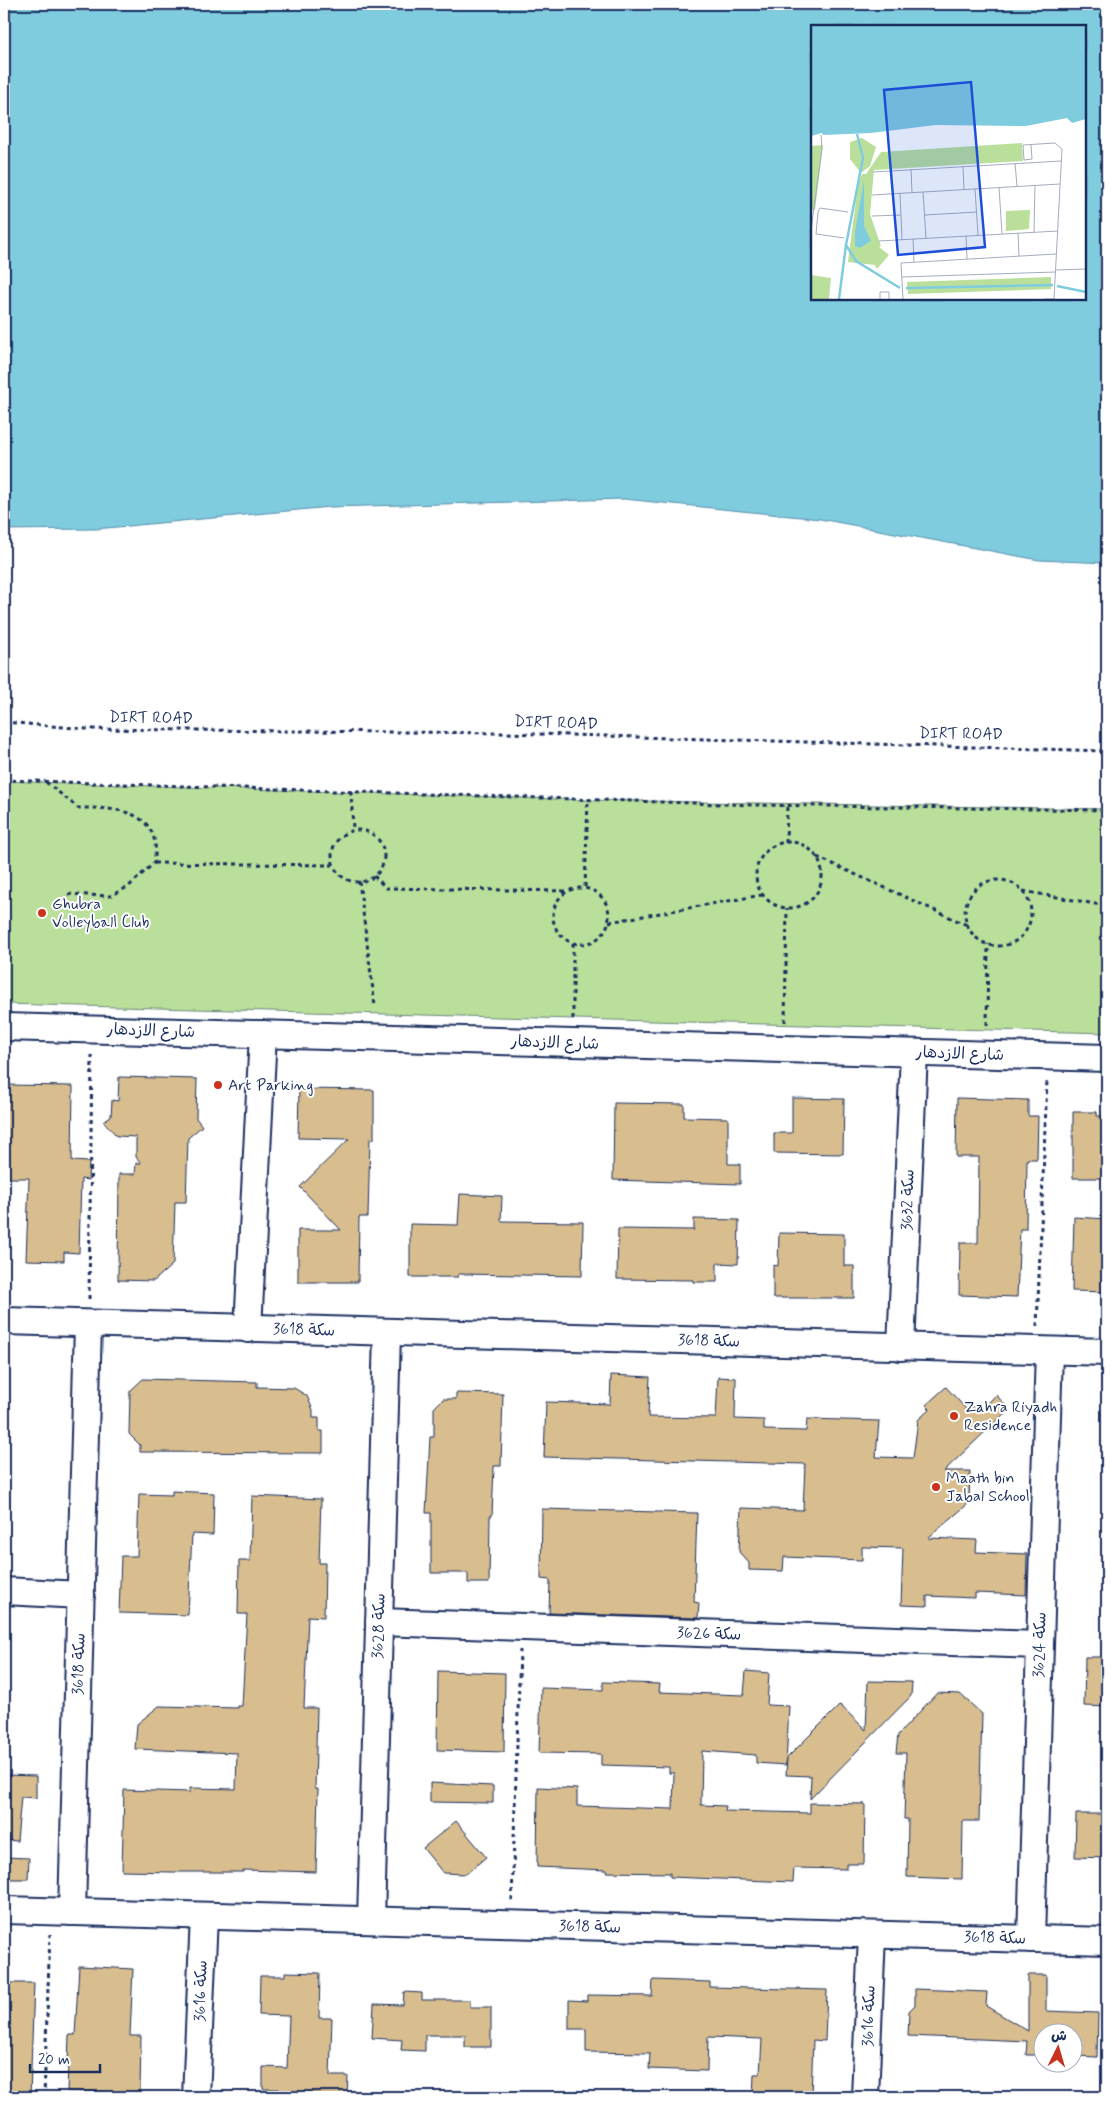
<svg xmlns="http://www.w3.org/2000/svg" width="1111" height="2101" font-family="Mynerve,'Playpen Sans Arabic',sans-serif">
	<rect width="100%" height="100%" fill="#fff"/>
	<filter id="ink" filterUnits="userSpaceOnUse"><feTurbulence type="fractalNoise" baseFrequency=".02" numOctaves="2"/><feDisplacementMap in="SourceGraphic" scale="10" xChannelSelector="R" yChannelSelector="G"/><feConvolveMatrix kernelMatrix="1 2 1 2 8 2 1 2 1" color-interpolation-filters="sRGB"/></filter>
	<g filter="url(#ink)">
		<!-- green -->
		<path fill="#b9df9a" stroke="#6a877c" d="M 4,781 L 586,800 L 1107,809 L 1107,1033 L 4,1004 Z"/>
		<!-- water -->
		<path fill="#7fccde" stroke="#578dab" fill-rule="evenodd" d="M 4,4 L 1107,4 L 1107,563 L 1039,560 L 820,519 L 624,499 L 330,507 L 96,529 L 4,530 ZM 812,26 L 1085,26 L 1085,299 L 812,299 Z"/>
		<!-- building -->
		<g fill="#d8bd8e" stroke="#1b2f5e">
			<path d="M 119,1077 L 197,1079 L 196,1118 L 202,1126 L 188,1138 L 186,1202 L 175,1202 L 173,1264 L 154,1281 L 118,1280 L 119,1174 L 135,1174 L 136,1163 L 141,1163 L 136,1157 L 136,1137 L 117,1136 L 103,1121 L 111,1116 L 112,1100 L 118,1101 Z"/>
			<path d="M 4,1085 L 73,1086 L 72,1161 L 89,1162 L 88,1180 L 81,1179 L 79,1253 L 64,1252 L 64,1261 L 26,1260 L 29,1178 L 4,1178 Z"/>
			<path d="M 299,1089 L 374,1090 L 374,1139 L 370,1139 L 368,1217 L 359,1217 L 358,1282 L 298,1282 L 298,1230 L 341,1230 L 300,1187 L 349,1139 L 298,1138 Z"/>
			<path d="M 792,1098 L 844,1099 L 843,1154 L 774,1153 L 774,1133 L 792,1133 Z"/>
			<path d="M 957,1098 L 1028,1100 L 1028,1116 L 1038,1116 L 1037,1159 L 1027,1159 L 1026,1229 L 1020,1229 L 1017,1297 L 959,1295 L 960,1243 L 978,1243 L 979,1157 L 956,1157 Z"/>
			<path d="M 614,1103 L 684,1104 L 684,1117 L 728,1118 L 728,1164 L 740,1164 L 740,1184 L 613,1180 Z"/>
			<path d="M 1073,1112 L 1097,1112 L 1097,1116 L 1107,1116 L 1107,1178 L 1073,1178 Z"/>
			<path d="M 460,1194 L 502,1196 L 501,1221 L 583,1222 L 582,1276 L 458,1274 L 458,1277 L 410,1277 L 410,1224 L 458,1225 Z"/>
			<path d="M 1074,1217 L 1107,1219 L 1107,1292 L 1072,1291 Z"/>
			<path d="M 694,1219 L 739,1220 L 738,1264 L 717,1263 L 717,1282 L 693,1282 L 693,1280 L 617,1279 L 618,1229 L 694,1230 Z"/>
			<path d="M 779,1233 L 844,1234 L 844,1266 L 854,1266 L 854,1298 L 773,1298 L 773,1265 L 778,1266 Z"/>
			<path d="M 611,1375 L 650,1377 L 648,1417 L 716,1418 L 718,1377 L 736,1378 L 735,1419 L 764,1420 L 764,1430 L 806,1431 L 807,1419 L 879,1421 L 876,1457 L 913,1458 L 918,1420 L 930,1409 L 926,1405 L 946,1387 L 968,1411 L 975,1405 L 980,1411 L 996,1395 L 1009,1409 L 944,1471 L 970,1471 L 969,1503 L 928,1538 L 977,1540 L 976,1552 L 1027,1554 L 1026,1595 L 975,1593 L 975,1598 L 927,1596 L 927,1606 L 901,1605 L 903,1548 L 862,1547 L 862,1560 L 784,1557 L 783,1571 L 749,1570 L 749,1563 L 739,1552 L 741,1508 L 803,1510 L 805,1464 L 544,1457 L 546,1402 L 610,1404 Z"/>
			<path d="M 143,1379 L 257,1382 L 257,1387 L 294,1388 L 307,1396 L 313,1410 L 313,1418 L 319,1418 L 319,1431 L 323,1431 L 323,1453 L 140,1452 L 140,1445 L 129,1434 L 130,1391 Z"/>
			<path d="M 456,1393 L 503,1394 L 501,1466 L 494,1466 L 492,1516 L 490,1516 L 489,1583 L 468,1583 L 468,1573 L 431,1573 L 431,1513 L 426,1513 L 430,1437 L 434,1437 L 434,1408 L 443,1399 L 456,1399 Z"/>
			<path d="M 172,1491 L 214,1493 L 213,1535 L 192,1534 L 188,1615 L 119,1613 L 121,1556 L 137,1556 L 139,1494 L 172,1495 Z"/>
			<path d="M 252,1496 L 321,1499 L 319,1563 L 325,1563 L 324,1617 L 308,1616 L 304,1708 L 317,1708 L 315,1789 L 318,1789 L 316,1872 L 243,1870 L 243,1872 L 172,1872 L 122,1871 L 124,1790 L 190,1792 L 190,1788 L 236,1789 L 237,1753 L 135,1749 L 137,1724 L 159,1706 L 238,1708 L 238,1706 L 242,1706 L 247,1614 L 238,1614 L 239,1561 L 250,1561 Z"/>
			<path d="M 542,1509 L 697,1513 L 694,1602 L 699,1603 L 698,1618 L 549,1613 L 550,1580 L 541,1579 Z"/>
			<path d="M 1085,1657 L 1107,1657 L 1107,1707 L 1084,1706 Z"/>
			<path d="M 438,1671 L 505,1673 L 504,1752 L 437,1750 Z"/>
			<path d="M 746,1671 L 769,1673 L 767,1705 L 789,1706 L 786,1765 L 756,1763 L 756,1755 L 702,1751 L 701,1805 L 726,1806 L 725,1811 L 810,1813 L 810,1803 L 865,1804 L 864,1864 L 846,1864 L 846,1869 L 794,1868 L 793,1882 L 670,1877 L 670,1873 L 607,1872 L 607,1870 L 537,1867 L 538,1787 L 577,1789 L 577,1806 L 673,1809 L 674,1773 L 669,1773 L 669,1767 L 601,1765 L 601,1754 L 539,1753 L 541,1688 L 603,1690 L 603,1682 L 660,1684 L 659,1692 L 744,1695 Z"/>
			<path d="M 868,1681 L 912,1682 L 911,1696 L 810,1799 L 811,1776 L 786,1775 L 787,1758 L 840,1705 L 866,1730 Z"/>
			<path d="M 937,1693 L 960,1694 L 982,1714 L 979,1821 L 963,1821 L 962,1879 L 907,1877 L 908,1819 L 904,1819 L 906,1753 L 896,1753 L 898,1735 Z"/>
			<path d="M 4,1775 L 36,1776 L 36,1798 L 21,1797 L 17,1841 L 4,1840 Z"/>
			<path d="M 430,1783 L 493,1786 L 493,1803 L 430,1802 Z"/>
			<path d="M 1076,1814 L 1107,1814 L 1107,1858 L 1075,1857 Z"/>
			<path d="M 456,1821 L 486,1857 L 466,1874 L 443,1873 L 423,1848 Z"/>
			<path d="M 4,1857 L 29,1858 L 28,1879 L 4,1879 Z"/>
			<path d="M 79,1966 L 133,1969 L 130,2036 L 141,2036 L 140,2093 L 67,2091 L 69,2035 L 75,2035 Z"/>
			<path d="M 285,1972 L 320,1973 L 319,2018 L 332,2018 L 330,2076 L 348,2076 L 347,2097 L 315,2097 L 315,2094 L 279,2093 L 279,2089 L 263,2089 L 263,2067 L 287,2068 L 289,2016 L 259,2015 L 260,1976 L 285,1976 Z"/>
			<path d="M 1028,1975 L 1046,1975 L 1046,2011 L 1098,2013 L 1097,2057 L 1074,2056 L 1074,2034 L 1044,2034 L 1044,2055 L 1026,2055 L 1027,2041 L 908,2036 L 909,2011 L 915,2005 L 915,1989 L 987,1992 L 986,2006 L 1028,2031 Z"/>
			<path d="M 653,1980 L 710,1982 L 710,1987 L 827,1990 L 825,2041 L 813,2040 L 811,2097 L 753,2097 L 754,2074 L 760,2074 L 762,2039 L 708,2037 L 707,2071 L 649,2069 L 650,2053 L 586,2052 L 586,2029 L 569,2029 L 569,2000 L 587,2001 L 587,1995 L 652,1996 Z"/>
			<path d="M 4,1983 L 34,1983 L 30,2097 L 4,2097 Z"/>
			<path d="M 404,1992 L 422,1993 L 422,2000 L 470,2000 L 470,2007 L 491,2007 L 491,2047 L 465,2047 L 465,2035 L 425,2035 L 425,2051 L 401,2050 L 402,2040 L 372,2038 L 374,2004 L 403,2005 Z"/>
		</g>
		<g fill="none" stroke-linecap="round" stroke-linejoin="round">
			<defs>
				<g id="street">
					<path d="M 4,1027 L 1107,1058"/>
					<path d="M 4,1321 L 1107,1352"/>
					<path d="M 248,1329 L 263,1034"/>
					<path d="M 901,1347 L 914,1053"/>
					<path d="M 4,1591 L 81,1595"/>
					<path d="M 379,1622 L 1040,1645"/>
					<path d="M 4,1910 L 1107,1941"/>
					<path d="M 72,1912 L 88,1325"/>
					<path d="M 371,1920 L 387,1333"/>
					<path d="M 1031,1939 L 1049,1351"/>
					<path d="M 196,2097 L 204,1916"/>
					<path d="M 865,2097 L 872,1935"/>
				</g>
			</defs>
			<!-- street casing -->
			<use href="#street" stroke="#1b2f5e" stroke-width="30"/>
			<!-- path -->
			<g stroke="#1b2f5e" stroke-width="3" stroke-dasharray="4 4" stroke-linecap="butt">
				<path d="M 4,722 L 86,729 L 504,733 L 1107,751"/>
				<path d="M 4,780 L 752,805 L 1107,810"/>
				<path d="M 46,782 L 78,808 C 107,808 149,807 155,843 C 156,849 155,857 154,863 L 128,887 L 110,896 L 64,894"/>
				<path d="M 351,791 L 353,829"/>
				<circle cx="358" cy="856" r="26"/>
				<circle cx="789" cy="875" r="33"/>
				<path d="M 786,843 L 787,805"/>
				<path d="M 817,857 L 967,925"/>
				<path d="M 154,863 L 333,865"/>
				<path d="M 374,876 L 386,888 L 566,891"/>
				<circle cx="998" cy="913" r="33"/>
				<path d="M 359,881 L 375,1006"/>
				<path d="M 585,887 L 588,800"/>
				<circle cx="581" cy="916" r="28"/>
				<path d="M 1023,891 L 1107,906"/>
				<path d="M 609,922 L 762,895"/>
				<path d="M 573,943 L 573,1019"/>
				<path d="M 785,1022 L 787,908"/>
				<path d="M 987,1025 L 988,944"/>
				<path d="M 89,1299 L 92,1053"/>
				<path d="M 1037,1326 L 1047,1080"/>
				<path d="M 512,1901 L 520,1650"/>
				<path d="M 44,2097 L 50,1934"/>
			</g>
			<!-- street -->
			<use href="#street" stroke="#fff" stroke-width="26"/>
		</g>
	</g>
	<!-- markers -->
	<g fill="#c8321e" stroke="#fff" stroke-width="2">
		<circle cx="42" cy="913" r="5"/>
		<circle cx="218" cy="1085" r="5"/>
		<circle cx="954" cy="1416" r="5"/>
		<circle cx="936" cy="1487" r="5"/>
	</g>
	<g text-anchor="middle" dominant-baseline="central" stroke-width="4" stroke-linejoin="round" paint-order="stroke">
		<!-- street labels -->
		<g font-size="16" fill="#1b2f5e" stroke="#fff">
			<text transform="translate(151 718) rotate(1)">DIRT ROAD</text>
			<text transform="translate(556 723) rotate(2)">DIRT ROAD</text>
			<text transform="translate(961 734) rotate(1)">DIRT ROAD</text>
			<text transform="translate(151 1031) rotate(2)">شارع الازدهار</text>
			<text transform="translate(555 1043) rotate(2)">شارع الازدهار</text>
			<text transform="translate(960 1054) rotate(2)">شارع الازدهار</text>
			<text transform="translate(908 1200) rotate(-88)">سكة 3632</text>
			<text transform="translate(304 1330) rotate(2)">سكة 3618</text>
			<text transform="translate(709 1341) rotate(2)">سكة 3618</text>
			<text transform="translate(379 1626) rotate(-88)">سكة 3628</text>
			<text transform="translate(709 1634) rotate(2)">سكة 3626</text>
			<text transform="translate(1040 1645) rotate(-88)">سكة 3624</text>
			<text transform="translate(79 1664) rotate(-88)">سكة 3618</text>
			<text transform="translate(590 1927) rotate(2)">سكة 3618</text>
			<text transform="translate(995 1938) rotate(2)">سكة 3618</text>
			<text transform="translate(201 1991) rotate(-88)">سكة 3616</text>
			<text transform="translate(869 2016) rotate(-88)">سكة 3616</text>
		</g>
		<!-- poi labels -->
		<g font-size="16" fill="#1b2f5e" stroke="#fff" text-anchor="start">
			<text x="52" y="904">Ghubra<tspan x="52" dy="18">Volleyball Club</tspan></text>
			<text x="228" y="1085">Art Parking</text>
			<text x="964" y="1407">Zahra Riyadh<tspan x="964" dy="18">Residence</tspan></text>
			<text x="946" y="1478">Maath bin<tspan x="946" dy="18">Jabal School</tspan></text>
		</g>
	</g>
	<!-- overview -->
	<g transform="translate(811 25)">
		<rect width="275" height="275" fill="#fff"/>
		<path d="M 51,113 L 65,122 L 59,141 L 50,148 L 39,134 L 39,117 ZM 211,118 L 212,136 L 63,145 L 59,189 L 70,221 L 68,222 L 78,230 L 66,244 L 64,240 L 37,237 L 47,160 L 51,149 L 55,149 L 70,127 ZM 12,120 L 4,185 L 0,185 L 0,121 ZM 219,185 L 218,204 L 195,206 L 195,186 ZM 0,250 L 20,253 L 18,274 L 0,274 ZM 240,252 L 240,264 L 97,269 L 96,257 Z" fill="#b9df9a"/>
		<path d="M 0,1 L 275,1 L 275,94 L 261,98 L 256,93 L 215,101 L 125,100 L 60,108 L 12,110 L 11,108 L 0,111 ZM 53,155 L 53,201 L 60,216 L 49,223 L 44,221 L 44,207 Z" fill="#7fccde"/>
		<path fill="none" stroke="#7fccde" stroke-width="2.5" d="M 46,109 L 52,133 L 35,220 L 45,236 L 89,263M 246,261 L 275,267M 95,263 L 242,260M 28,274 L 35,220"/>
		<path fill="none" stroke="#a4acbf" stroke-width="1" d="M 220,120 L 221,134 L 213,135 L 212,120 L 244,118 L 251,124 L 243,274 L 233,274M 204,138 L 206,161M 152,141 L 153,165M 100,144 L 101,168M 62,147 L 250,136M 188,162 L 191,209M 164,164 L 167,210M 112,167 L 115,213M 89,168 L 91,215M 61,170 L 249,159M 114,190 L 166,187M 61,191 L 90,190M 0,205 L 11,123 L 10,110M 223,207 L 224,160M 207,208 L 208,231M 155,211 L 156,234M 33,213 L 5,209 L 7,187 L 9,183 L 37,187M 102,214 L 103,237M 68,216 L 247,206M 244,245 L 275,244M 91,252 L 244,247M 69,274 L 69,267 L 78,267 L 78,274M 92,274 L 90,238 L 245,229"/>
		<path fill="#1d4ed8" fill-opacity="0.15" stroke="#1d4ed8" stroke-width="2.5" d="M 160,57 L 174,222 L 87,230 L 73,65 Z"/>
		<rect width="275" height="275" fill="none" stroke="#1b2f5e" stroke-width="2.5"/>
	</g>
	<!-- margin -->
	<rect width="1111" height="2101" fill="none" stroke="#fff" stroke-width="20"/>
	<rect x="10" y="10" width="1091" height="2081" fill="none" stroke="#1b2f5e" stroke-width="2" filter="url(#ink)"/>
	<!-- north arrow -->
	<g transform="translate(1058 2048) rotate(5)"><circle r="24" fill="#ffffff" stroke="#a4acbf"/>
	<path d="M0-4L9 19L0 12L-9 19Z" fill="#c8321e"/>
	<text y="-8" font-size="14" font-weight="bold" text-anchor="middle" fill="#1b2f5e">ش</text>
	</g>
	<!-- scale -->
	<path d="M30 2064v8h70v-8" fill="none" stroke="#1b2f5e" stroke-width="2.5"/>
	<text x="38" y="2064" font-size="15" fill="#1b2f5e" stroke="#ffffff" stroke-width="4" paint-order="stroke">20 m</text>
</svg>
